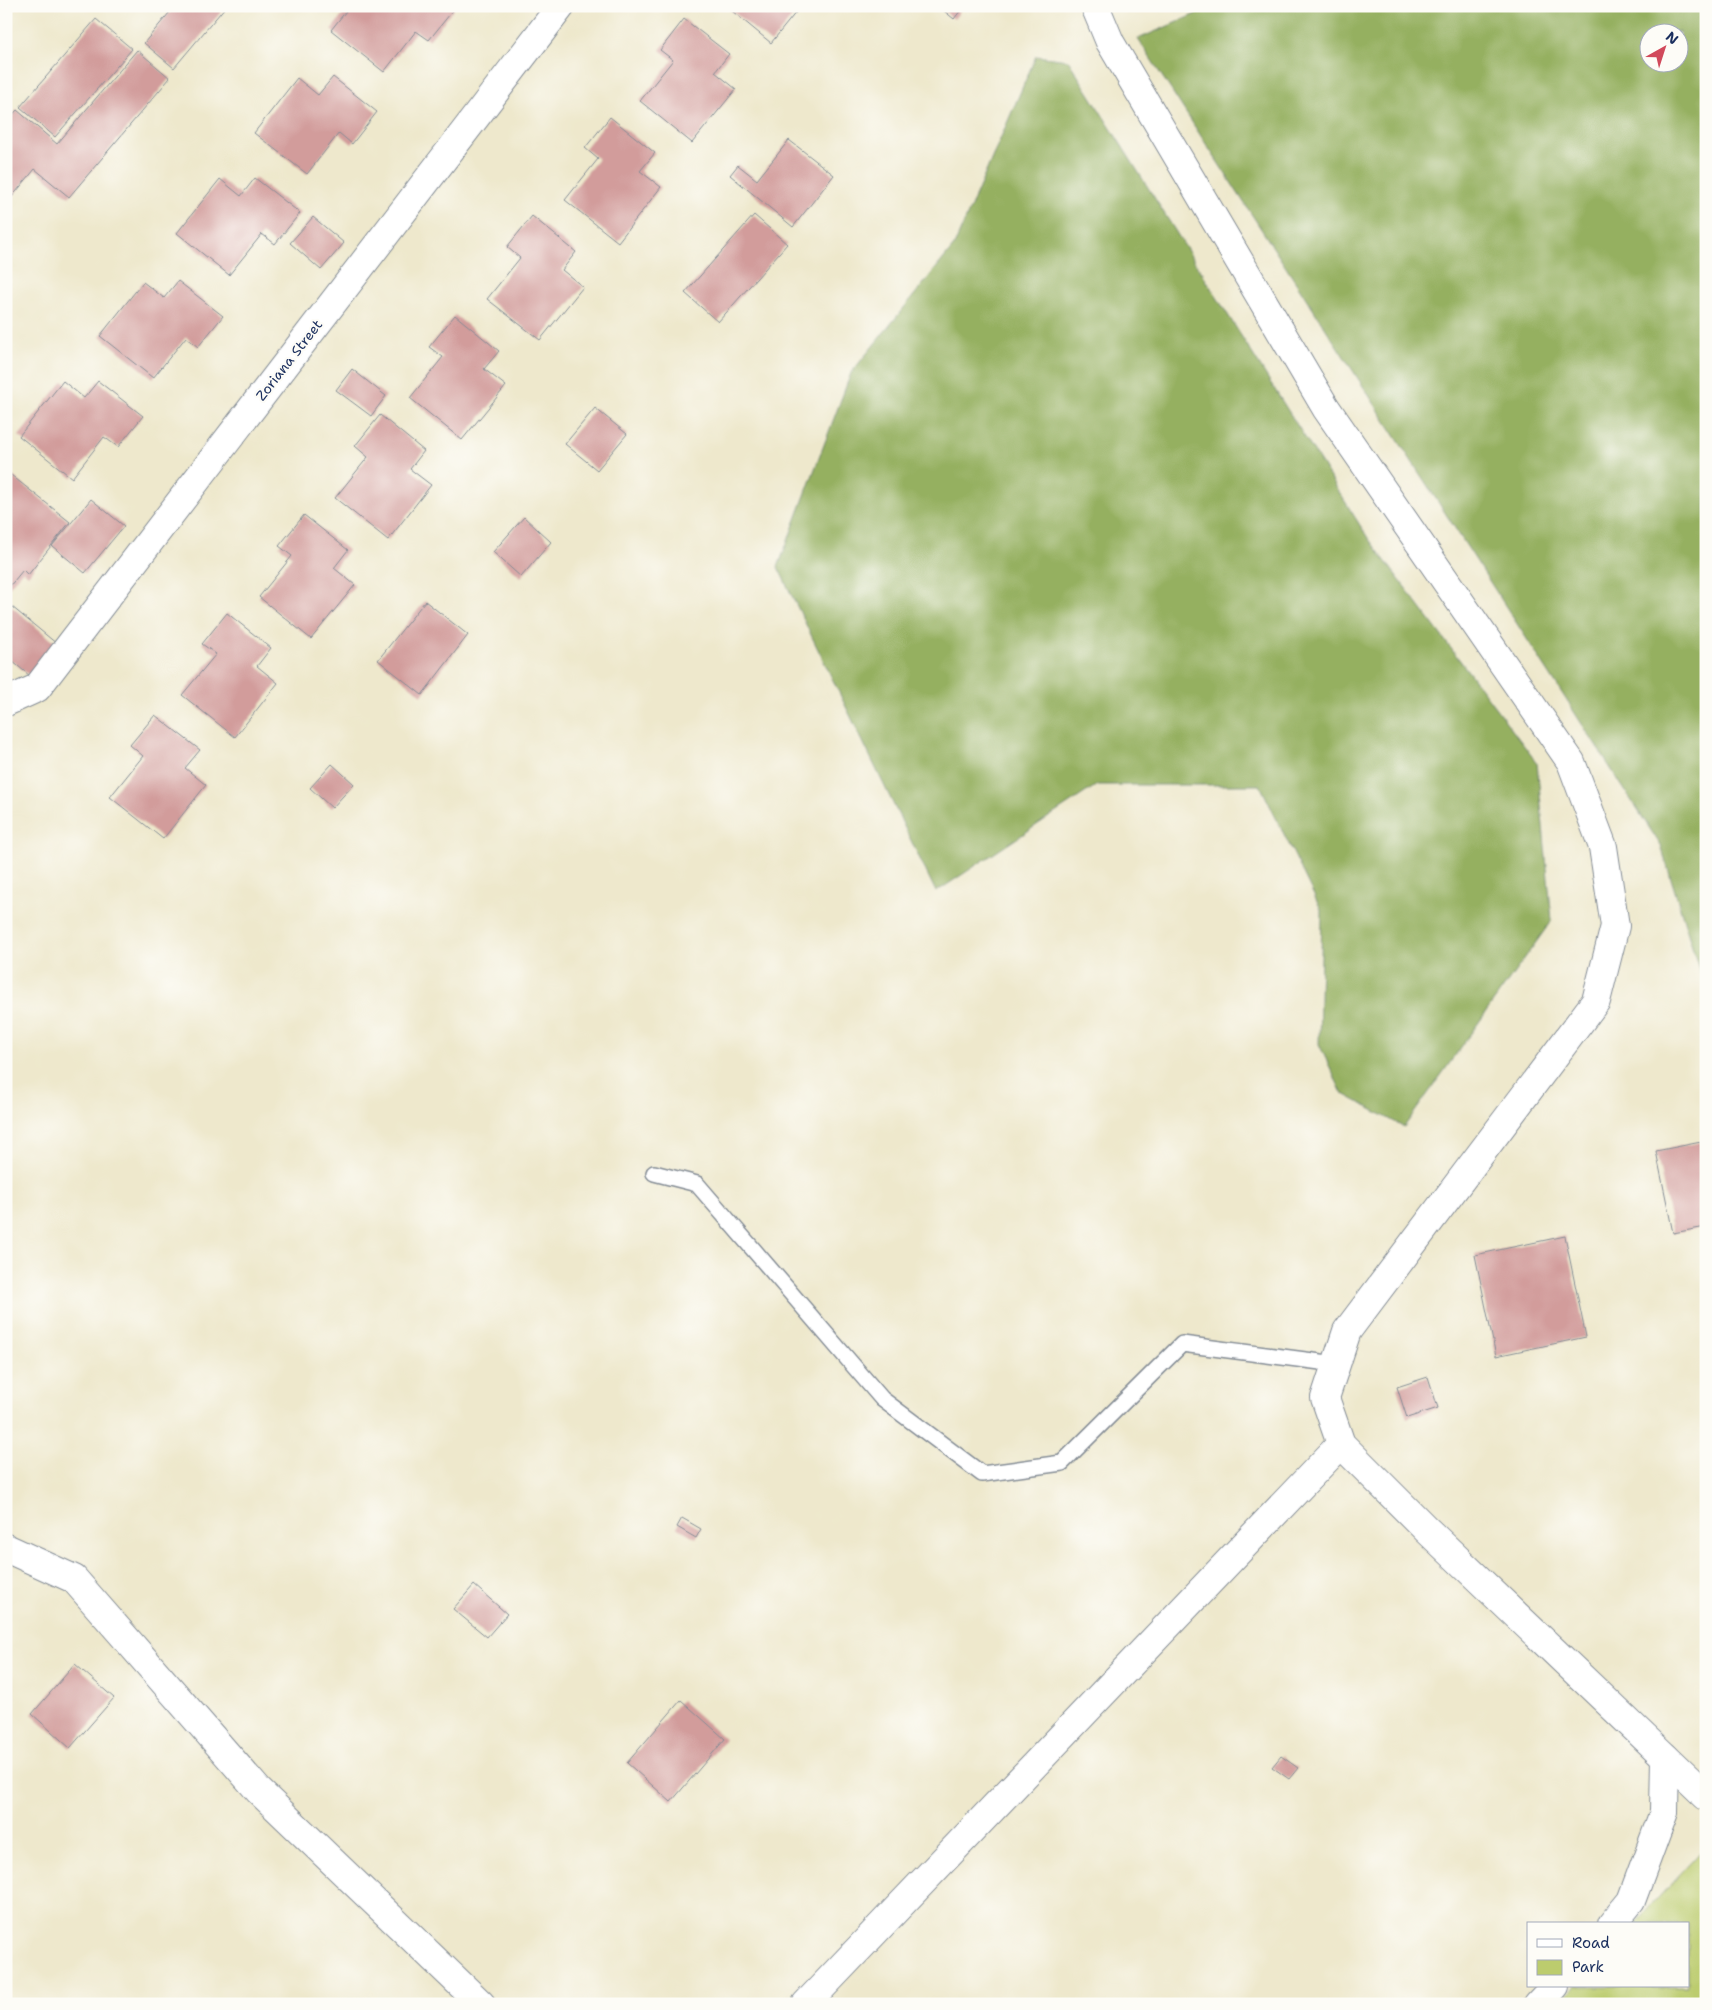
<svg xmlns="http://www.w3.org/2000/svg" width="1712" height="2010" font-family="'Shantell Sans',sans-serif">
	<rect width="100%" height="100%" fill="#fdfcf7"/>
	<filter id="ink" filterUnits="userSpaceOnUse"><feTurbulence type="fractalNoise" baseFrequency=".02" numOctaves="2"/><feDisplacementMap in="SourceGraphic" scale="10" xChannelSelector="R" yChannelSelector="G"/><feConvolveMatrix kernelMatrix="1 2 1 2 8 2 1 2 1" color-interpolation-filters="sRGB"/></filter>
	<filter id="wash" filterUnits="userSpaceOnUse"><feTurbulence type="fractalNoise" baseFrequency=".0096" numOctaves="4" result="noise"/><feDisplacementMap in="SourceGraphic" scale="20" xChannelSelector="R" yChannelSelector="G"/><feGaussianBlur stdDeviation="1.12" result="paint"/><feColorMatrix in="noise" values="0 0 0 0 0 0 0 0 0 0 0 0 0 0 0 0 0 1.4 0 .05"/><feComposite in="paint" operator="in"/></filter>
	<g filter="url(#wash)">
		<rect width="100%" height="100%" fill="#eee8cc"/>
		<!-- green -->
		<path fill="#bccc6e" stroke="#6c7e66" d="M 1706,1846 L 1706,2004 L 1560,2004 L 1576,1986 L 1688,1986 L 1688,1924 L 1634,1924 Z"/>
		<!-- forest -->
		<g fill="#95b061" stroke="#587060" fill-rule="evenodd">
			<path d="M 1214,6 L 1706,6 L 1706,992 L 1661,846 L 1138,39 ZM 1650,32 L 1680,32 L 1680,62 L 1650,62 Z"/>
			<path d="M 1036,56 L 1068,60 L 1368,538 L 1537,763 L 1552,920 L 1404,1127 L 1342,1093 L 1319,1044 L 1322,912 L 1260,785 L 1097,785 L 936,892 L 778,567 L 851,373 L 954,246 Z"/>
		</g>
		<g id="blocks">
			<!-- building -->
			<g fill="#d29c9b">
				<path d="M 175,6 L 226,6 L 174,68 L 144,43 Z"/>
				<path d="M 350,6 L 450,6 L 454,9 L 429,40 L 416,31 L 384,72 L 331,30 Z"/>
				<path d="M 726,6 L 801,6 L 771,43 Z"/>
				<path d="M 938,6 L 964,6 L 954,19 Z"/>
				<path d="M 96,19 L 132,49 L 55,137 L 20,107 Z"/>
				<path d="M 684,19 L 729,54 L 715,72 L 736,89 L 692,143 L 640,101 L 673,60 L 660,50 Z"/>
				<path d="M 137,50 L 170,78 L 69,197 L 35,169 L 6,204 L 6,122 L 17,110 L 57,144 Z"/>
				<path d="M 333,77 L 377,112 L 352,144 L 339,133 L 307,174 L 254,133 L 297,78 L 318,95 Z"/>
				<path d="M 610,117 L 655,153 L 640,171 L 661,187 L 618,242 L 565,200 L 598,159 L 585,148 Z"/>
				<path d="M 789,140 L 834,175 L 793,227 L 730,175 L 738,165 L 757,180 Z"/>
				<path d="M 255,178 L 300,213 L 275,244 L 262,234 L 229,275 L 177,233 L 220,179 L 241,196 Z"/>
				<path d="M 754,215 L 787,244 L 718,322 L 685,293 Z"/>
				<path d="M 532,216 L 576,252 L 562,270 L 583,287 L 540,340 L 487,299 L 520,258 L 507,247 Z"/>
				<path d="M 313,217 L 344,243 L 321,270 L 290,243 Z"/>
				<path d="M 178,281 L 223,316 L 198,347 L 186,337 L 153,378 L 100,336 L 143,282 L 164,298 Z"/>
				<path d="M 455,315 L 499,351 L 484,369 L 506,386 L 462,440 L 410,398 L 443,357 L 429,347 Z"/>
				<path d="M 352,369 L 386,396 L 371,416 L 336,390 Z"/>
				<path d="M 63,381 L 84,398 L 98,381 L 143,416 L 118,447 L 104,437 L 72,478 L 19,436 Z"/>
				<path d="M 595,408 L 627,434 L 597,470 L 565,444 Z"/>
				<path d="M 380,415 L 424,451 L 410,469 L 431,485 L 388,540 L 335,498 L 368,457 L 355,446 Z"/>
				<path d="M 6,471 L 70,522 L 28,575 L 23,570 L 9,587 L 6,584 Z"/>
				<path d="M 91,499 L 124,526 L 85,573 L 52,546 Z"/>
				<path d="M 304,515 L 348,550 L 334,568 L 355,585 L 311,639 L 259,597 L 292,556 L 279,546 Z"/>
				<path d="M 524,517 L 551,542 L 521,577 L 493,552 Z"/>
				<path d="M 425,601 L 468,635 L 422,695 L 378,660 Z"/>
				<path d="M 6,602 L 57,644 L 30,676 L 6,656 Z"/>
				<path d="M 227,613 L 271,648 L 257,666 L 278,683 L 235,737 L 182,695 L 216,654 L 202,644 Z"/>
				<path d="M 155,715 L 200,750 L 185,768 L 206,785 L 163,839 L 110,797 L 143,756 L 130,745 Z"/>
				<path d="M 332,764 L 354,784 L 332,808 L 310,788 Z"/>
				<path d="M 1706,1141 L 1706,1227 L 1673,1233 L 1656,1151 Z"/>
				<path d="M 1565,1236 L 1586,1337 L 1496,1356 L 1475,1255 Z"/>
				<path d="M 1428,1377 L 1438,1408 L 1407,1418 L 1397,1387 Z"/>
				<path d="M 682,1518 L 701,1529 L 696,1538 L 677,1527 Z"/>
				<path d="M 474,1585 L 507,1614 L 487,1637 L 453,1609 Z"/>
				<path d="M 75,1664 L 114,1698 L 70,1748 L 32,1714 Z"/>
				<path d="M 681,1700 L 725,1739 L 671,1802 L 627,1763 Z"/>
				<path d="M 1281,1756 L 1298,1768 L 1289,1779 L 1272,1767 Z"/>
			</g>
		</g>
	</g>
	<g filter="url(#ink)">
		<use href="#blocks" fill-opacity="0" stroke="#848c95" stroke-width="1"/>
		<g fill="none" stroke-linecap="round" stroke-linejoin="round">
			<defs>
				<path id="lane" d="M 654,1173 L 697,1184 L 882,1399 L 982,1474 L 1062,1463 L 1182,1344 L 1336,1364"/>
				<g id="street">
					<path d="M 1095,6 L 1110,42 L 1326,408 L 1571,762 L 1603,847 L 1615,926 L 1596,1001 L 1347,1331 L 1325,1398 L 1341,1444 L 1426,1529 L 1706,1796"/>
					<path d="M 6,702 L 37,688 L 561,6"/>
					<path d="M 6,1548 L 74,1579 L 259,1791 L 481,2004"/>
					<path d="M 1612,1924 L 1631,1901 L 1664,1812 L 1665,1757"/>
					<path d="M 806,2004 L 1341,1444"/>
					<path d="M 1538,2004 L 1555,1986"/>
				</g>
			</defs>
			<!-- lane casing -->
			<use href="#lane" stroke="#848c95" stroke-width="18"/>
			<!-- street casing -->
			<use href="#street" stroke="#848c95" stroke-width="30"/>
			<!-- lane -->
			<use href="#lane" stroke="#fff" stroke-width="15"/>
			<!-- street -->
			<use href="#street" stroke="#fff" stroke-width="28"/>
		</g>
	</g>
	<g text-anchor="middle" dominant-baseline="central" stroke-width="4.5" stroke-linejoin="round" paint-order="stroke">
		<!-- street labels -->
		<g font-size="14" fill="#1b2f5e" stroke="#fdfcf7">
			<text transform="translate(289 360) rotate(-52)">Zoriana Street</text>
		</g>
	</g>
	<!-- margin -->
	<rect width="1712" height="2010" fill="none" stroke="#fdfcf7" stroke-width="25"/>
	<!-- legend -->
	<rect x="1527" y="1922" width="162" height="65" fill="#fdfcf7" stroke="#a3aaba"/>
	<rect x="1537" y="1939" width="25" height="8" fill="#ffffff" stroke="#a3aaba"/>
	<text x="1572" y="1948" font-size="15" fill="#1b2f5e">Road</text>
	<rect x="1537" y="1960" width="25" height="15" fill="#bccc6e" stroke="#a3aaba"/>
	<text x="1572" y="1972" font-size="15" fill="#1b2f5e">Park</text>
	<!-- north arrow -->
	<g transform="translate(1664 48) rotate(39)"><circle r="24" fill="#fdfcf7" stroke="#a3aaba"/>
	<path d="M0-4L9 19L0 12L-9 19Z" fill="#d1495b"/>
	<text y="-8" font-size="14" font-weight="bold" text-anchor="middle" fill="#1b2f5e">N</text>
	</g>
</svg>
